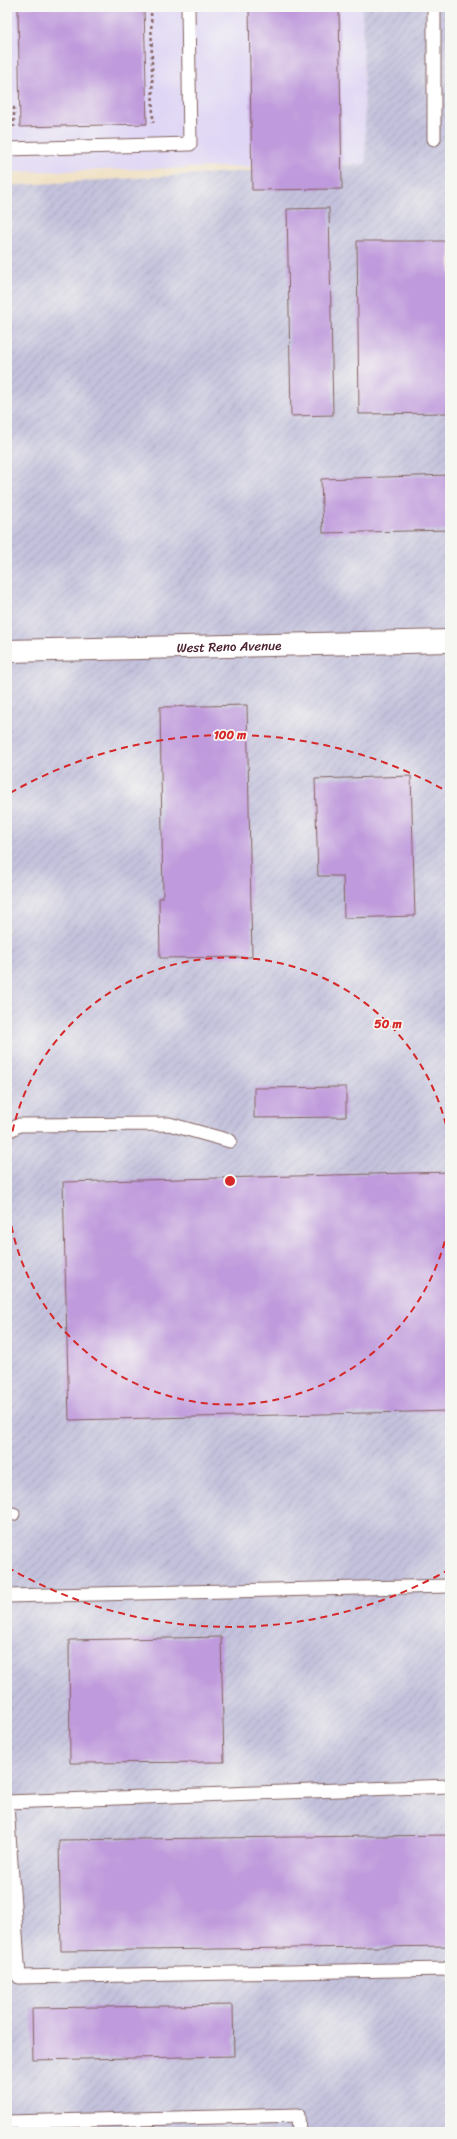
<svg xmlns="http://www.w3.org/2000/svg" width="457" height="2139" font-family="Sriracha,sans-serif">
	<defs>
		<pattern id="industrial-furrows" width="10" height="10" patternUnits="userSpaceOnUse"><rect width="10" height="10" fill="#c3c1db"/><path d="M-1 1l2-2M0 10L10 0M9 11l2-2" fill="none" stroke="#a9a5bc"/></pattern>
	</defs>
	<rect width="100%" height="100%" fill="#f6f6f2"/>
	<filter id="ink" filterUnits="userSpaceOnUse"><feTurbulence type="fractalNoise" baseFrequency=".025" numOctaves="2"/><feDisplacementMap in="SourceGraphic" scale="8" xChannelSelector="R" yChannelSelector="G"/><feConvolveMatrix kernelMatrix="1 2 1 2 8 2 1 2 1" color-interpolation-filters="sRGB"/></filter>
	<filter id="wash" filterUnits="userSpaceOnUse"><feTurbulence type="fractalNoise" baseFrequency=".012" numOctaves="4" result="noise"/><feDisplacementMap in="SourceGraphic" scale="16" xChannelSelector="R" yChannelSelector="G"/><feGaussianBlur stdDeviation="0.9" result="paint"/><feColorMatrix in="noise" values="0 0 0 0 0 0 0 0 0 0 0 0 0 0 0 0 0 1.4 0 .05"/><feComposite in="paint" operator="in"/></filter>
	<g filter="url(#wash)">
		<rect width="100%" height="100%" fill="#f0e1c4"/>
		<!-- built -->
		<path fill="#dfd5f5" d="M 7,7 L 362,7 L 366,164 L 7,172 Z"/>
		<!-- industrial -->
		<path fill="url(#industrial-furrows)" d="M 362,7 L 450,7 L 450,2132 L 7,2132 L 7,186 L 366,164 Z"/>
		<g id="blocks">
			<!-- building -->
			<g fill="#bf9adc">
				<path d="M 18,7 L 144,7 L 147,124 L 20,127 Z"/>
				<path d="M 249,7 L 339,7 L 342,189 L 252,190 Z"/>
				<path d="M 329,208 L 333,415 L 291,416 L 287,209 Z"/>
				<path d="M 357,241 L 450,241 L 450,413 L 359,414 Z"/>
				<path d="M 450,475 L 450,530 L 323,533 L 321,479 Z"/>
				<path d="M 247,705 L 252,957 L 160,958 L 159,898 L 163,898 L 160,707 Z"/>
				<path d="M 411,776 L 415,916 L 344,918 L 343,876 L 318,876 L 315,779 Z"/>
				<path d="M 346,1087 L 346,1117 L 254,1118 L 254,1088 Z"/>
				<path d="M 450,1172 L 450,1411 L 69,1420 L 63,1182 Z"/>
				<path d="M 221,1637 L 224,1762 L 70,1763 L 69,1640 Z"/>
				<path d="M 450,1835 L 450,1946 L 61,1951 L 59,1840 Z"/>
				<path d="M 233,2005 L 234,2056 L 33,2060 L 32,2008 Z"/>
			</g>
		</g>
	</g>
	<g filter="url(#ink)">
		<use href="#blocks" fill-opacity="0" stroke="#846361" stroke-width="1"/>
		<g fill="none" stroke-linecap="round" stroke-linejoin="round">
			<defs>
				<g id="lane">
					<path d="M 434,7 L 434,139"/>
					<path d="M 7,149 L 190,144 L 188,7"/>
					<path d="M 7,1132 L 19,1125 L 169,1124 L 230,1141"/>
					<path d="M 7,1514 L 13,1514"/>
					<path d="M 7,1596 L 450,1586"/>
					<path d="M 7,1802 L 450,1786"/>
					<path d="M 7,1806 L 19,1977 L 447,1969 L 450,1966"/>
					<path d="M 7,2122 L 298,2115 L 299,2132"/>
				</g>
				<g id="secondary">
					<path id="s1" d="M 7,651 L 450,641"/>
				</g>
			</defs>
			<!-- lane casing -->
			<use href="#lane" stroke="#846361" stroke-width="15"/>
			<!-- secondary casing -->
			<use href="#secondary" stroke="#846361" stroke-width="24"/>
			<!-- path -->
			<g stroke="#846361" stroke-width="2.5" stroke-dasharray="3 3" stroke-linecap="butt">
				<path d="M 151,7 L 153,123"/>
				<path d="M 211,8 L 243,7"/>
				<path d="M 7,108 L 14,108 L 14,127"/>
			</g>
			<!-- lane -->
			<use href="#lane" stroke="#fff" stroke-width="13"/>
			<!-- secondary -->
			<use href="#secondary" stroke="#fff" stroke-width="22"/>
		</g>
	</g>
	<!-- distance rings -->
	<g fill="none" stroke="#d62828" stroke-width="2" stroke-dasharray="7 5">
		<path d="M450 1218A223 223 0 0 1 7 1183M7 1179A223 223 0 0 1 450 1144"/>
		<path d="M450 1569A446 446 0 0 1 7 1567M10 793A446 446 0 0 1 450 793"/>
	</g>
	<g text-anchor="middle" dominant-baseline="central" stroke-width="3.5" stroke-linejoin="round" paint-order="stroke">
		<!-- street labels -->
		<g font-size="13" fill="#4a1f2b" stroke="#f6f6f2">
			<text stroke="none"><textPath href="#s1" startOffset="222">West Reno Avenue</textPath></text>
		</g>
	</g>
	<circle cx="230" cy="1181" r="6" fill="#d62828" stroke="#f6f6f2" stroke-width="2"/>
	<g font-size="12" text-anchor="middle" font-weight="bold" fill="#d62828" stroke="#f6f6f2" stroke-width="3.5" stroke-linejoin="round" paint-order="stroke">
		<text x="230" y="739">100 m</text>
		<text x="388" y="1028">50 m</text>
	</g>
	<!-- margin -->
	<rect width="457" height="2139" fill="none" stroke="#f6f6f2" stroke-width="24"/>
</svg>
